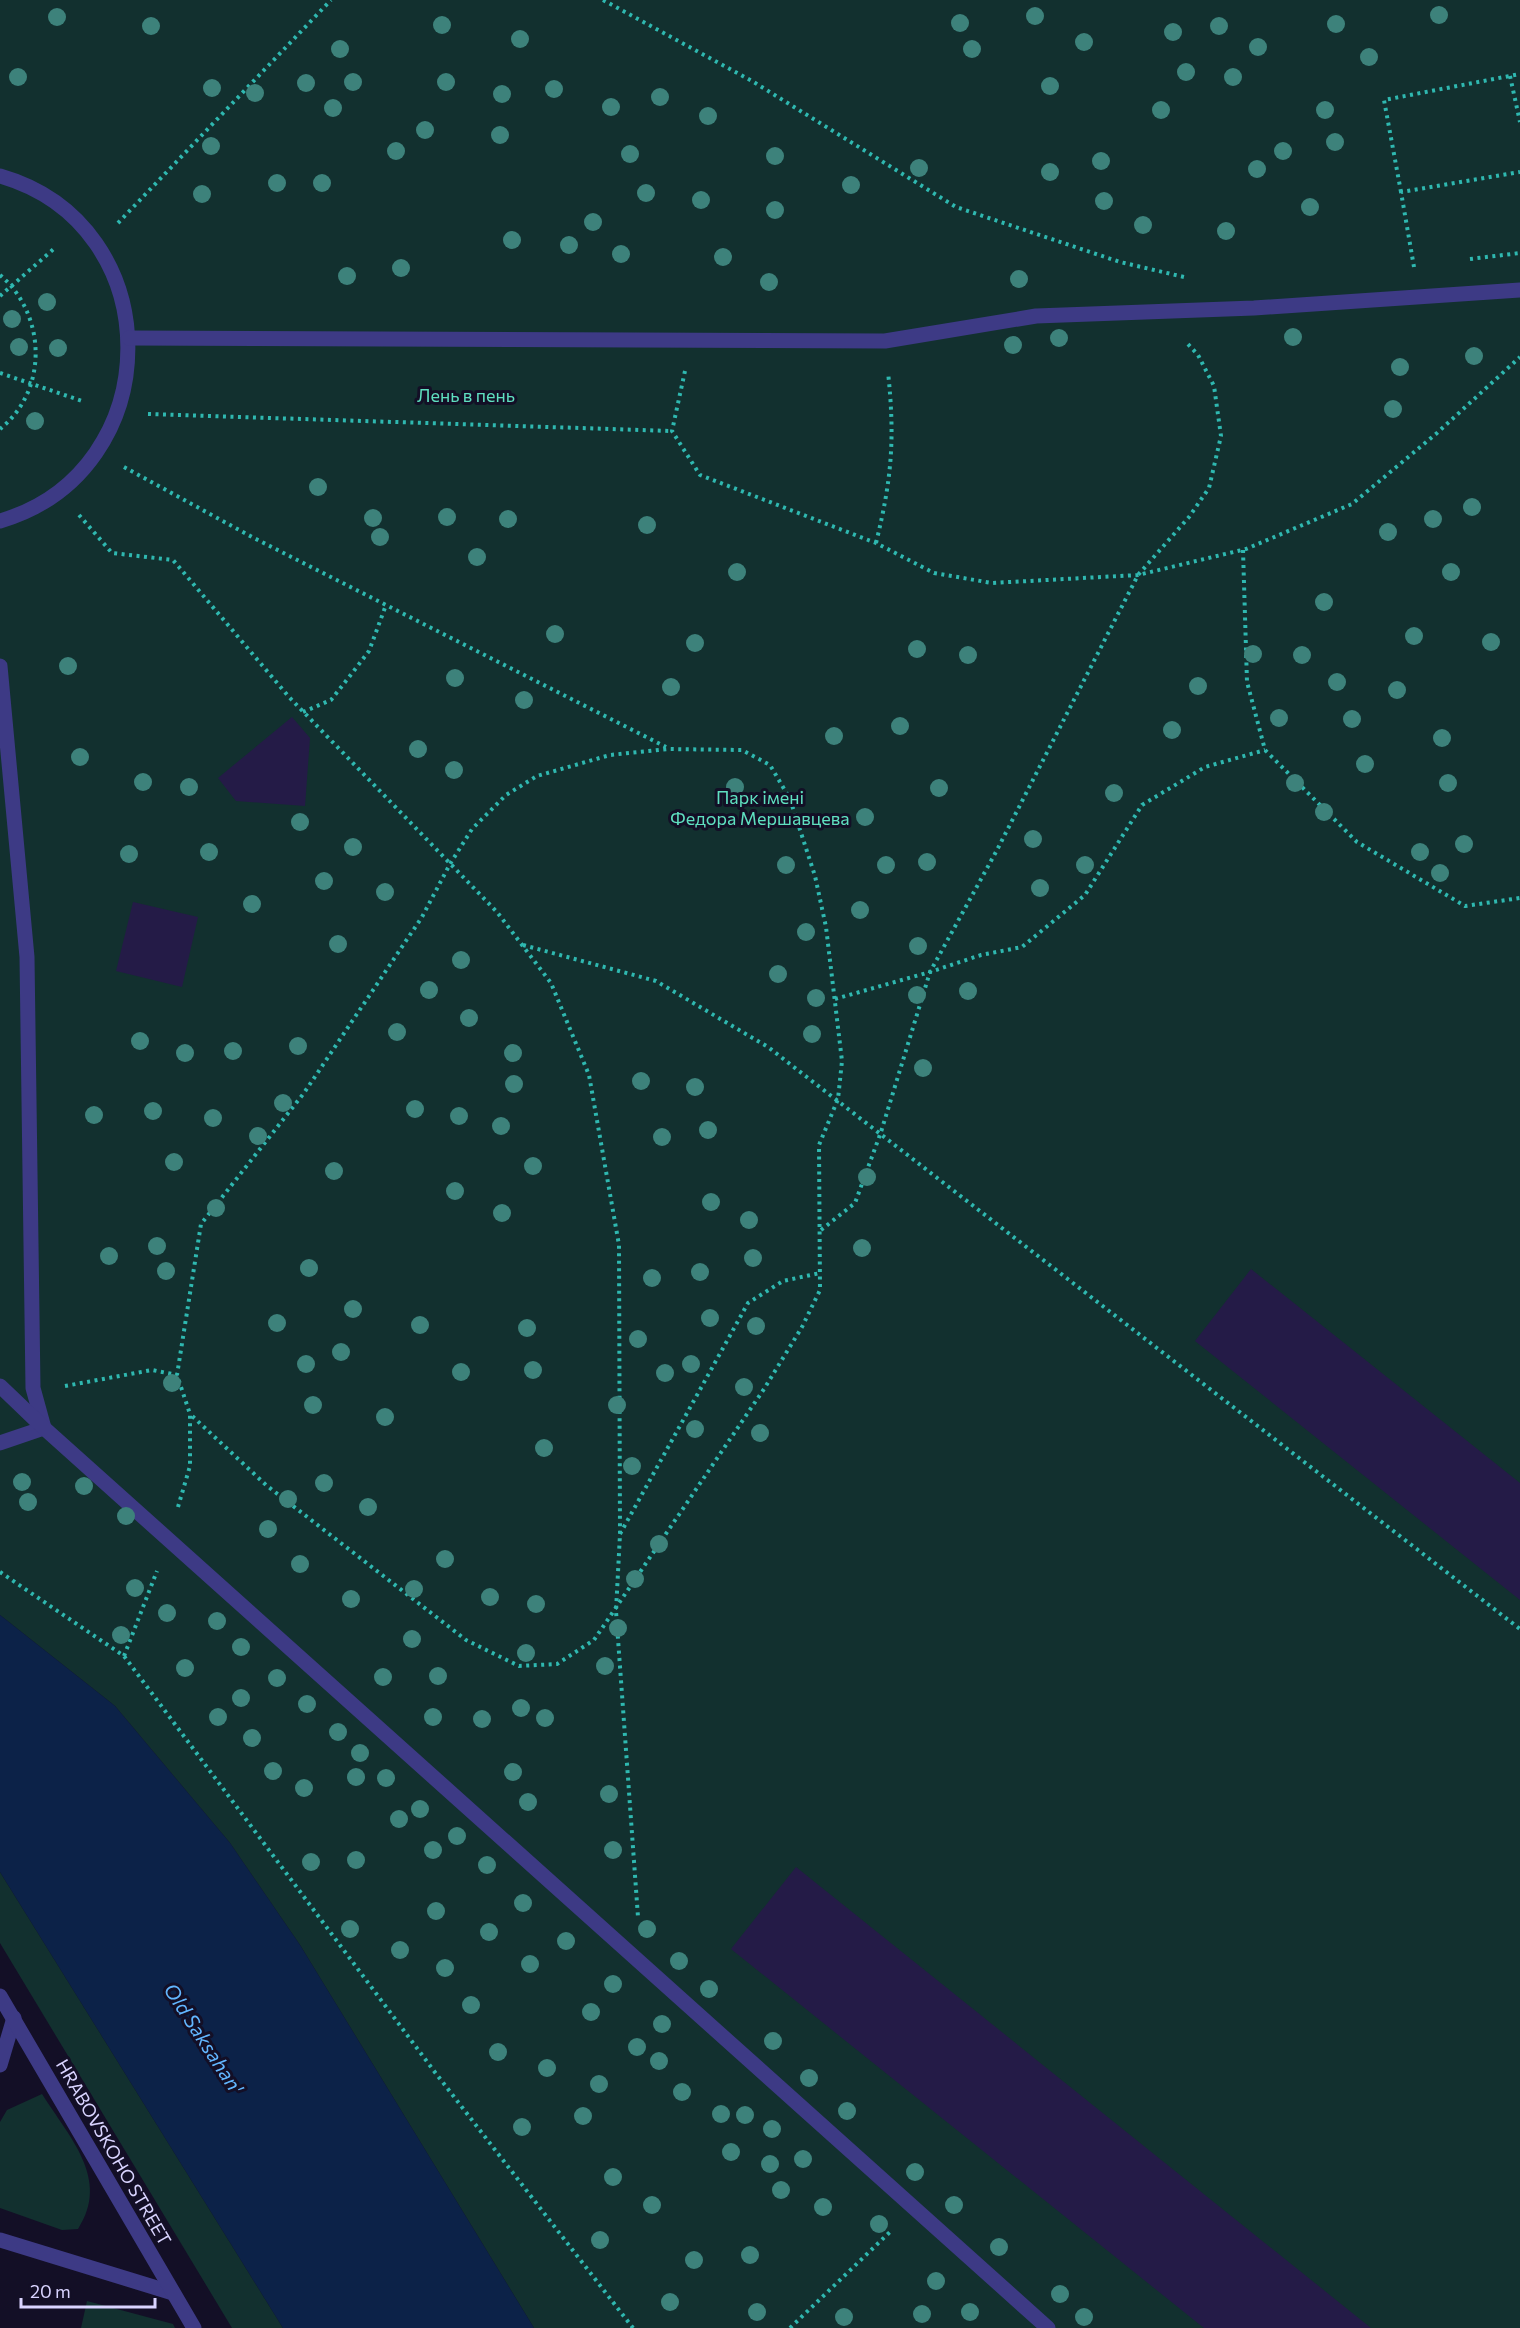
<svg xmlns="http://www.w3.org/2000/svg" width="1520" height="2328" font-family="Commissioner,sans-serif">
	<rect width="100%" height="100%" fill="#130f26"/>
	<!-- green -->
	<g fill="#12302f">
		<path d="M 0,0 L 1520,0 L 1520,2328 L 534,2328 L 300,1945 L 230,1843 L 115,1706 L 0,1615 Z"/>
		<path d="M 0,1872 L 283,2328 L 232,2328 L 0,1943 Z"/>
		<path d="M 42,2094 C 69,2137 111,2179 78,2229 L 62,2230 L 0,2208 L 0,2122 L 7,2110 Z"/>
		<path d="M 87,2301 L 173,2324 L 175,2328 L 81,2328 Z"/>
	</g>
	<!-- water -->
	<path fill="#0c2248" d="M 0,1615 L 115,1706 L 230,1843 L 300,1945 L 534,2328 L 283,2328 L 0,1872 Z"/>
	<!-- building -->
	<g fill="#241b47">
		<path d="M 292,717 L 310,738 L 305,806 L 236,801 L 218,778 Z"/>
		<path d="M 133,902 L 198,917 L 182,987 L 116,971 Z"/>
		<path d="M 1251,1269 L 1520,1483 L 1520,1600 L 1195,1341 Z"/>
		<path d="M 796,1867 L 1371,2328 L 1204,2328 L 731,1949 Z"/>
	</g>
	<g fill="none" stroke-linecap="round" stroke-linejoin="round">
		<!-- path -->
		<g stroke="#2fb8b0" stroke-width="4" stroke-dasharray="3 4.5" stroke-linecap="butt">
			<path d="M 603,0 L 752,81 L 956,207 L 1120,262 L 1184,277"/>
			<path d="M 1510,76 L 1520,122"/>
			<path d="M 1401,192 L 1384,100 L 1520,74"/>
			<path d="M 118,223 L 331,0"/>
			<path d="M 1470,259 L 1520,253"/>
			<path d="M 1414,267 L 1401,192 L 1520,172"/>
			<path d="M 0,275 C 46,314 49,390 0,429"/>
			<path d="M 0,296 L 56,247"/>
			<path d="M 685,371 L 672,431 L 700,475 L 876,543 L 934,573 L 992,583 L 1138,575 L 1246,549 L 1352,504 L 1437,433 L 1520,357"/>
			<path d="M 0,373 L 85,402"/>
			<path d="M 148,414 L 672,431"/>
			<path d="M 124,467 L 252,537 L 666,747"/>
			<path d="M 79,515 L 112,553 L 173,560 L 289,697 L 497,912 L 551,983 L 589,1075 L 619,1245 L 620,1534 L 616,1611 L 638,1917"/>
			<path d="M 876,543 C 892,478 895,438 888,372"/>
			<path d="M 1243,550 L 1247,682 L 1265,750 L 1357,842 L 1465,906 L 1520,898"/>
			<path d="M 303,712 L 331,700 L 353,672 L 369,651 L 386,605"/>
			<path d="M 523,945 L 656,981 L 768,1047 L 1520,1629"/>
			<path d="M 835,999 L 930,972 L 981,955 L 1022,947 L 1085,895 L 1142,805 L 1205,767 L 1265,750"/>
			<path d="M 821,1230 L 855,1203 L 881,1132 L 930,972 L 997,850 L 1138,575 L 1189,517 L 1209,488 L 1221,436 L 1214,386 L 1198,355 L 1186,342"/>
			<path d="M 65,1386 L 152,1370 L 177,1375"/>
			<path d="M 178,1507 L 190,1466 L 190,1414 L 177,1375 L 201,1224 L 304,1093 L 422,917 L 450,864 L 472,829 L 506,795 L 537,776 L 610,755 L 668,749 L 742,750 L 770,765 L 790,799 L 815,876 L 826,927 L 842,1061 L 838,1099 L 819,1145 L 820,1290 L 802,1327 L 764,1389 L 594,1640 L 557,1664 L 519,1666 L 466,1640 L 266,1485 L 190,1414"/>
			<path d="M 620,1534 L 748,1303 L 783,1281 L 820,1273"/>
			<path d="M 0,1572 L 124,1656 L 434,2071 L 633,2328"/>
			<path d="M 124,1656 L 157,1571"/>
			<path d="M 790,2328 L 892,2230"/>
		</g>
		<!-- service -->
		<g stroke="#3d3a85" stroke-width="15">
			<path d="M 0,2065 L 14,2018"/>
			<path d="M 0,2240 L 173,2293"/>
		</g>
		<!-- pedestrian -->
		<g stroke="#3d3a85" stroke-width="15">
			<path d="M 0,176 C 171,225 170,471 0,521"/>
			<path d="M 129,338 L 885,341 L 1036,316 L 1254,308 L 1520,290"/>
			<path d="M 0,666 L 27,957 L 33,1388 L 44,1428 L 0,1443"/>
			<path d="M 0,1386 L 44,1428 L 1048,2328"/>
		</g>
		<!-- minor -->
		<path stroke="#3d3a85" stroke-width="15" d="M 0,1996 L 194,2328"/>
	</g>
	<!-- trees -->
	<g fill="#3d827b">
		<circle cx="1439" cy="15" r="9"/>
		<circle cx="1035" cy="16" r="9"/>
		<circle cx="57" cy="17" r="9"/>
		<circle cx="960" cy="23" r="9"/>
		<circle cx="1336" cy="24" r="9"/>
		<circle cx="442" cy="25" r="9"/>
		<circle cx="151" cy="26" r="9"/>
		<circle cx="1219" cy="26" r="9"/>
		<circle cx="1173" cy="32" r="9"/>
		<circle cx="520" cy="39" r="9"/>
		<circle cx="1084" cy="42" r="9"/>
		<circle cx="1258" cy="47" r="9"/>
		<circle cx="340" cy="49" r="9"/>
		<circle cx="972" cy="49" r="9"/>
		<circle cx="1369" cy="57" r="9"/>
		<circle cx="1186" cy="72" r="9"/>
		<circle cx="18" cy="77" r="9"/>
		<circle cx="1233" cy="77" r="9"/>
		<circle cx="353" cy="82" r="9"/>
		<circle cx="446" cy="82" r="9"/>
		<circle cx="306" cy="83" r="9"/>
		<circle cx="1050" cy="86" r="9"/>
		<circle cx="212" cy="88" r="9"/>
		<circle cx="554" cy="89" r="9"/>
		<circle cx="255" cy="93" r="9"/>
		<circle cx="502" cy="94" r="9"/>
		<circle cx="660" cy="97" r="9"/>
		<circle cx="611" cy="107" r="9"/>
		<circle cx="333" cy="108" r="9"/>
		<circle cx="1161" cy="110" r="9"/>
		<circle cx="1325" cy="110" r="9"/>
		<circle cx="708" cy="116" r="9"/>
		<circle cx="425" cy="130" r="9"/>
		<circle cx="500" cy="135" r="9"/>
		<circle cx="1335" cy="142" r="9"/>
		<circle cx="211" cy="146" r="9"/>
		<circle cx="396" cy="151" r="9"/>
		<circle cx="1283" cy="151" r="9"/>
		<circle cx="630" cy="154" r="9"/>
		<circle cx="775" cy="156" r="9"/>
		<circle cx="1101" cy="161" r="9"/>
		<circle cx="919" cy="168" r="9"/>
		<circle cx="1257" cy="169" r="9"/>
		<circle cx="1050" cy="172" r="9"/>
		<circle cx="277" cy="183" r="9"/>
		<circle cx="322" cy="183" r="9"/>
		<circle cx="851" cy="185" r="9"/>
		<circle cx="646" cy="193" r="9"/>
		<circle cx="202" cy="194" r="9"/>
		<circle cx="701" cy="200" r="9"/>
		<circle cx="1104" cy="201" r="9"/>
		<circle cx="1310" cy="207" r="9"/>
		<circle cx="775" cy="210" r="9"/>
		<circle cx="593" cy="222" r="9"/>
		<circle cx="1143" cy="225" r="9"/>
		<circle cx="1226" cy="231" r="9"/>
		<circle cx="512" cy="240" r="9"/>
		<circle cx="569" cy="245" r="9"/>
		<circle cx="621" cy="254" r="9"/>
		<circle cx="723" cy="257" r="9"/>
		<circle cx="401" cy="268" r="9"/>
		<circle cx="347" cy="276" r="9"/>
		<circle cx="1019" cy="279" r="9"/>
		<circle cx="769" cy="282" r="9"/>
		<circle cx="47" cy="302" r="9"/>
		<circle cx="12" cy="319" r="9"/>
		<circle cx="1293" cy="337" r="9"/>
		<circle cx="1059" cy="338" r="9"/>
		<circle cx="1013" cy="345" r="9"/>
		<circle cx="19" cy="347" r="9"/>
		<circle cx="58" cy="348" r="9"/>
		<circle cx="1474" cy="356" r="9"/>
		<circle cx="1400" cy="367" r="9"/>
		<circle cx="1393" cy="409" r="9"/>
		<circle cx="35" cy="421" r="9"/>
		<circle cx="318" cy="487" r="9"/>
		<circle cx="1472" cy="507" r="9"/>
		<circle cx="447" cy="517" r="9"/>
		<circle cx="373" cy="518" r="9"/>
		<circle cx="508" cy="519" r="9"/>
		<circle cx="1433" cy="519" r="9"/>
		<circle cx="647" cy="525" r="9"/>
		<circle cx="1388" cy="532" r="9"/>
		<circle cx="380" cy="537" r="9"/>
		<circle cx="477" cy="557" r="9"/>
		<circle cx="737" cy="572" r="9"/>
		<circle cx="1451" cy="572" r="9"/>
		<circle cx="1324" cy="602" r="9"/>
		<circle cx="555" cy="634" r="9"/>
		<circle cx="1414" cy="636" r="9"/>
		<circle cx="1491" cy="642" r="9"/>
		<circle cx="695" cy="643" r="9"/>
		<circle cx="917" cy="649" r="9"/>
		<circle cx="1253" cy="654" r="9"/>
		<circle cx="968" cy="655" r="9"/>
		<circle cx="1302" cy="655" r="9"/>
		<circle cx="68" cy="666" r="9"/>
		<circle cx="455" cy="678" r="9"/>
		<circle cx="1337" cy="682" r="9"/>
		<circle cx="1198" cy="686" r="9"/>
		<circle cx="671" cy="687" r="9"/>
		<circle cx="1397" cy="690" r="9"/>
		<circle cx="524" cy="700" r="9"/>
		<circle cx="1279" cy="718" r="9"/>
		<circle cx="1352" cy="719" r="9"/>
		<circle cx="900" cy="726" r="9"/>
		<circle cx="1172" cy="730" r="9"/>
		<circle cx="834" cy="736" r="9"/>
		<circle cx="1442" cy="738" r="9"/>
		<circle cx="418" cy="749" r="9"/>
		<circle cx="80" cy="757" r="9"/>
		<circle cx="1365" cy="764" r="9"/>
		<circle cx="454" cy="770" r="9"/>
		<circle cx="143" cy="782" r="9"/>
		<circle cx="1295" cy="783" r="9"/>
		<circle cx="1448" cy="783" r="9"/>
		<circle cx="189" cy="787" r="9"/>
		<circle cx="735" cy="787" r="9"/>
		<circle cx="939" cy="788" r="9"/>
		<circle cx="1114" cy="793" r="9"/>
		<circle cx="1324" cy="812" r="9"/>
		<circle cx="865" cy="817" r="9"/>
		<circle cx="300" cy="822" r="9"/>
		<circle cx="1033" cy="839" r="9"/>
		<circle cx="1464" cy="844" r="9"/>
		<circle cx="353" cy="847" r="9"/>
		<circle cx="209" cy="852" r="9"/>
		<circle cx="1420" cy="852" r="9"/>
		<circle cx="129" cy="854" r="9"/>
		<circle cx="927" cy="862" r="9"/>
		<circle cx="786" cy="865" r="9"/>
		<circle cx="886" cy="865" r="9"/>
		<circle cx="1085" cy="865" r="9"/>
		<circle cx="1440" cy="873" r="9"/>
		<circle cx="324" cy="881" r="9"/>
		<circle cx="1040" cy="888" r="9"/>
		<circle cx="385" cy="892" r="9"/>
		<circle cx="252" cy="904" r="9"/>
		<circle cx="860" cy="910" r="9"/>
		<circle cx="806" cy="932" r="9"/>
		<circle cx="338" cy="944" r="9"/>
		<circle cx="918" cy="946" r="9"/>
		<circle cx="461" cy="960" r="9"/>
		<circle cx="778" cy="974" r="9"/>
		<circle cx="429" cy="990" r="9"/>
		<circle cx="968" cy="991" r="9"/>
		<circle cx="917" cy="995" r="9"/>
		<circle cx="816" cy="998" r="9"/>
		<circle cx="469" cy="1018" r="9"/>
		<circle cx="397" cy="1032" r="9"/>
		<circle cx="812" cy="1034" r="9"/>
		<circle cx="140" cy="1041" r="9"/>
		<circle cx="298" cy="1046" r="9"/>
		<circle cx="233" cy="1051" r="9"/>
		<circle cx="185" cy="1053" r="9"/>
		<circle cx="513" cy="1053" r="9"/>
		<circle cx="923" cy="1068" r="9"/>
		<circle cx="641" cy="1081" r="9"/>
		<circle cx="514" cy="1084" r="9"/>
		<circle cx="695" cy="1087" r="9"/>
		<circle cx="283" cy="1103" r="9"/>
		<circle cx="415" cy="1109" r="9"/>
		<circle cx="153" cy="1111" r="9"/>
		<circle cx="94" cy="1115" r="9"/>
		<circle cx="459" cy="1116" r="9"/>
		<circle cx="213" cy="1118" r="9"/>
		<circle cx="501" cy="1126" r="9"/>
		<circle cx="708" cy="1130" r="9"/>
		<circle cx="258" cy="1136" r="9"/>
		<circle cx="662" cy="1137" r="9"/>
		<circle cx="174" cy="1162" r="9"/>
		<circle cx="533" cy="1166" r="9"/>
		<circle cx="334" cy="1171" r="9"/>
		<circle cx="867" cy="1177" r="9"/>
		<circle cx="455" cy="1191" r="9"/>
		<circle cx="711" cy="1202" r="9"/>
		<circle cx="216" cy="1208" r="9"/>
		<circle cx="502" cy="1213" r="9"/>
		<circle cx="749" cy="1220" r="9"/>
		<circle cx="157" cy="1246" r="9"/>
		<circle cx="862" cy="1248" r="9"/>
		<circle cx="109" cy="1256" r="9"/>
		<circle cx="753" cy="1258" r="9"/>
		<circle cx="309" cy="1268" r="9"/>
		<circle cx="166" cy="1271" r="9"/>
		<circle cx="700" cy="1272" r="9"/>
		<circle cx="652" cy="1278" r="9"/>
		<circle cx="353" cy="1309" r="9"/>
		<circle cx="710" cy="1318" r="9"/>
		<circle cx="277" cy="1323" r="9"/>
		<circle cx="420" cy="1325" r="9"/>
		<circle cx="756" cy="1326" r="9"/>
		<circle cx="527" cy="1328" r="9"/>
		<circle cx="638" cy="1339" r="9"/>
		<circle cx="341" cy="1352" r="9"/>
		<circle cx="306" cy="1364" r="9"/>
		<circle cx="691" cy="1364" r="9"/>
		<circle cx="533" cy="1370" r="9"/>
		<circle cx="461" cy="1372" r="9"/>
		<circle cx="665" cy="1373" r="9"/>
		<circle cx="172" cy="1383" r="9"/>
		<circle cx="744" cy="1387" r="9"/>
		<circle cx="313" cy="1405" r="9"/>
		<circle cx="617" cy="1405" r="9"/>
		<circle cx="385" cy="1417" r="9"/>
		<circle cx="695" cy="1429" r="9"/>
		<circle cx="760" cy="1433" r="9"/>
		<circle cx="544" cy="1448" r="9"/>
		<circle cx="632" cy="1466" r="9"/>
		<circle cx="22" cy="1482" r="9"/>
		<circle cx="324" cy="1483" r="9"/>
		<circle cx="84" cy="1486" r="9"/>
		<circle cx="288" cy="1499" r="9"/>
		<circle cx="28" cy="1502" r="9"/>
		<circle cx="368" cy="1507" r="9"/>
		<circle cx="126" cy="1516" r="9"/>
		<circle cx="268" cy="1529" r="9"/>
		<circle cx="659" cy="1544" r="9"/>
		<circle cx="445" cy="1559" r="9"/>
		<circle cx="300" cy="1564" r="9"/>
		<circle cx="635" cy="1579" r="9"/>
		<circle cx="135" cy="1588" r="9"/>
		<circle cx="414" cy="1589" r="9"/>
		<circle cx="490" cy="1597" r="9"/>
		<circle cx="351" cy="1599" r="9"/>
		<circle cx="536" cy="1604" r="9"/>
		<circle cx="167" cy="1613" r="9"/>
		<circle cx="217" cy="1621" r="9"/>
		<circle cx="618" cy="1628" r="9"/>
		<circle cx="121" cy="1635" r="9"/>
		<circle cx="412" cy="1639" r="9"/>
		<circle cx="241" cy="1647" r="9"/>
		<circle cx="526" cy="1653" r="9"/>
		<circle cx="605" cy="1666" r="9"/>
		<circle cx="185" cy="1668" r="9"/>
		<circle cx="438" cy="1676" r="9"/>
		<circle cx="383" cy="1677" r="9"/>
		<circle cx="277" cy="1678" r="9"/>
		<circle cx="241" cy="1698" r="9"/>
		<circle cx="307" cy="1704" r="9"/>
		<circle cx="521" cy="1708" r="9"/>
		<circle cx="218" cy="1717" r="9"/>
		<circle cx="433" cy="1717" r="9"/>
		<circle cx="545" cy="1718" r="9"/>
		<circle cx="482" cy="1719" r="9"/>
		<circle cx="338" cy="1732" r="9"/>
		<circle cx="252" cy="1738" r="9"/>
		<circle cx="360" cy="1753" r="9"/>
		<circle cx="273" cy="1771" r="9"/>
		<circle cx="513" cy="1772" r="9"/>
		<circle cx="356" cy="1777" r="9"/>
		<circle cx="386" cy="1778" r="9"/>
		<circle cx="304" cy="1788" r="9"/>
		<circle cx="609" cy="1794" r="9"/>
		<circle cx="528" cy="1802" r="9"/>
		<circle cx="420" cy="1809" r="9"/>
		<circle cx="399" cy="1819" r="9"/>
		<circle cx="457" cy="1836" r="9"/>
		<circle cx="433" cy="1850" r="9"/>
		<circle cx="613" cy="1850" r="9"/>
		<circle cx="356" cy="1860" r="9"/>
		<circle cx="311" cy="1862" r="9"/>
		<circle cx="487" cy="1865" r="9"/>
		<circle cx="523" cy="1903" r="9"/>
		<circle cx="436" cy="1911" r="9"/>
		<circle cx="350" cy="1929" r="9"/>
		<circle cx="647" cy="1929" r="9"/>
		<circle cx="489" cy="1932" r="9"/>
		<circle cx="566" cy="1941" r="9"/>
		<circle cx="400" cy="1950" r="9"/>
		<circle cx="679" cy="1961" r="9"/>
		<circle cx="530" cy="1964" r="9"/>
		<circle cx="445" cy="1968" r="9"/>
		<circle cx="613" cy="1984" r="9"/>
		<circle cx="709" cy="1989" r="9"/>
		<circle cx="471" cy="2005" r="9"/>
		<circle cx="591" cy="2012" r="9"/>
		<circle cx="662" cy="2024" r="9"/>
		<circle cx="773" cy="2041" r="9"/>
		<circle cx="637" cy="2047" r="9"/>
		<circle cx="498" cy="2052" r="9"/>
		<circle cx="659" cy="2061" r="9"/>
		<circle cx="547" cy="2068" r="9"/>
		<circle cx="809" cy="2078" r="9"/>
		<circle cx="599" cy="2084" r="9"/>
		<circle cx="682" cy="2092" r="9"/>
		<circle cx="847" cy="2111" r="9"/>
		<circle cx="721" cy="2114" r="9"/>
		<circle cx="745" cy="2115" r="9"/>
		<circle cx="583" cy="2116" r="9"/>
		<circle cx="522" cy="2127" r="9"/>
		<circle cx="772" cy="2129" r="9"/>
		<circle cx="731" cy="2152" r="9"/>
		<circle cx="803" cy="2159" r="9"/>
		<circle cx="770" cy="2164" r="9"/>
		<circle cx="915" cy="2172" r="9"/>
		<circle cx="613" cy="2177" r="9"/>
		<circle cx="781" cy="2190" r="9"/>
		<circle cx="652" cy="2205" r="9"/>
		<circle cx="954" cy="2205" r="9"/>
		<circle cx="823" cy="2207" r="9"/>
		<circle cx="879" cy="2224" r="9"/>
		<circle cx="600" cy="2240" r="9"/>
		<circle cx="999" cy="2247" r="9"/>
		<circle cx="750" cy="2255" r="9"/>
		<circle cx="694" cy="2260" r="9"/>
		<circle cx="936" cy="2281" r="9"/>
		<circle cx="1060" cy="2294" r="9"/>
		<circle cx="670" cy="2302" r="9"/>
		<circle cx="757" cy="2312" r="9"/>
		<circle cx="970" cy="2312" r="9"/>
		<circle cx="922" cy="2314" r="9"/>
		<circle cx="844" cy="2317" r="9"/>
		<circle cx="1084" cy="2317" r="9"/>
	</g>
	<g text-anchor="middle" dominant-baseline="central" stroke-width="6" stroke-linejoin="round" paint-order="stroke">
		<!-- park labels -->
		<g font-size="18" fill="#5fe0c0" stroke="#130f26">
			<text x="466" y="395">Лень в пень</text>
			<text x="760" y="797">Парк імені<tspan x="760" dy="21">Федора Мершавцева</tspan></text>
		</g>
		<!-- street labels -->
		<g font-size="18" fill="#d9d4ff" stroke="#130f26">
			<text transform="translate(114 2152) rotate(60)">HRABOVSKOHO STREET</text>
		</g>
		<!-- water labels -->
		<g font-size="20" font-style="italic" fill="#62b6ff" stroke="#130f26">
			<text transform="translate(204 2038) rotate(57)">Old Saksahan'</text>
		</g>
	</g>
	<!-- scale -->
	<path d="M21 2298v9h134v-9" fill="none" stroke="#d9d4ff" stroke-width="3"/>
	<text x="30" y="2298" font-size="18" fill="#d9d4ff" stroke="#130f26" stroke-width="4.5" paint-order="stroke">20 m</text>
</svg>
